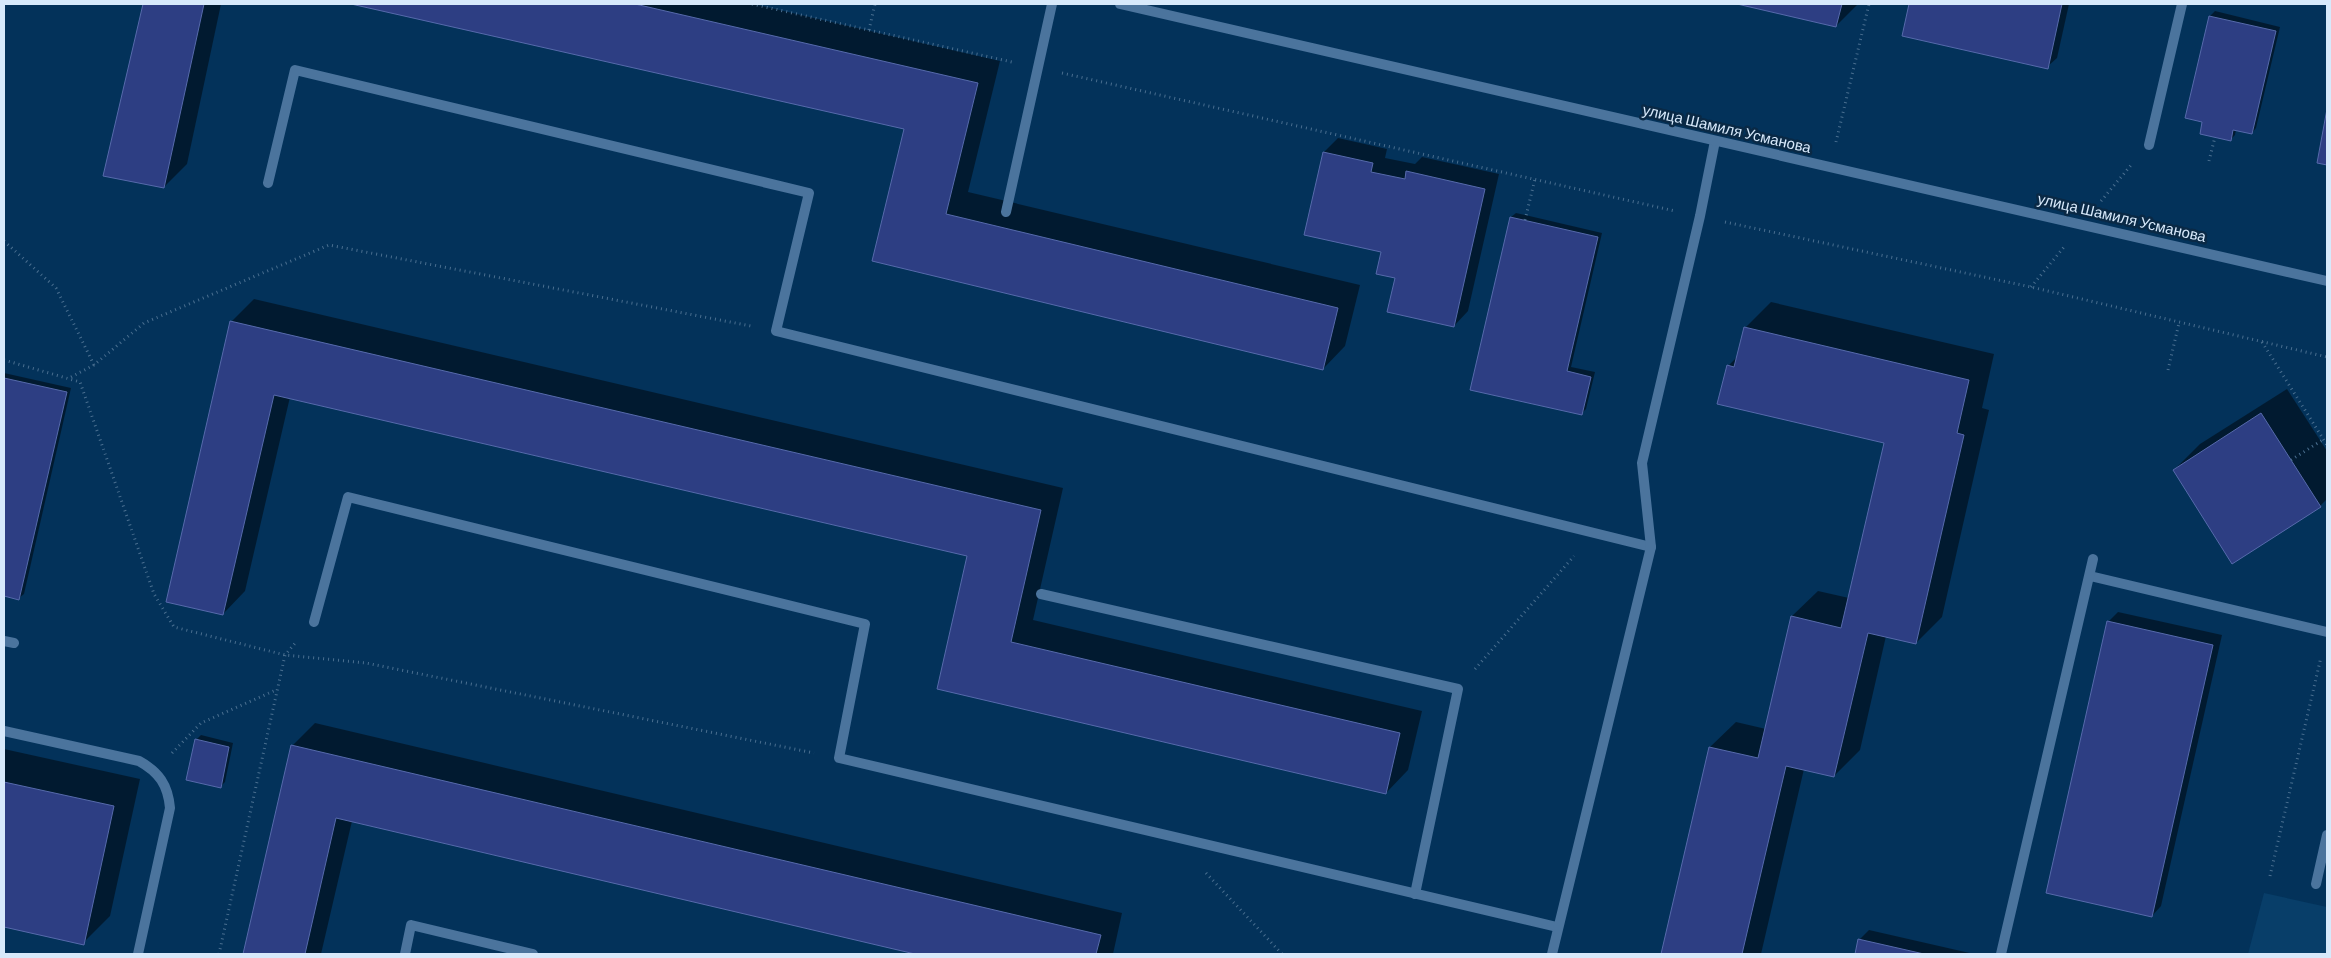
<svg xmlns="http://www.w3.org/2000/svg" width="2331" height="958" font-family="Barlow,sans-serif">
	<rect width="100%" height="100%" fill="#03325a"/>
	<!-- built -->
	<path fill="#083e69" d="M 2264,893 L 2327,907 L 2327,954 L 2248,954 Z"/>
	<!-- shadow -->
	<g fill="#0007">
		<path d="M 144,4 L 221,4 L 187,164 L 164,187 L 105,175 Z"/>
		<path d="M 358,4 L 753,4 L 1000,61 L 968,192 L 1360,285 L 1345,346 L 1323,369 L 874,260 L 905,128 Z"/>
		<path d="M 1742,4 L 1858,4 L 1836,26 Z"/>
		<path d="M 1910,4 L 2069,4 L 2057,58 L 2047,67 L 1903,35 Z"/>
		<path d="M 2215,11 L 2280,27 L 2256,128 L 2252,133 L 2236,129 L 2235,135 L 2230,140 L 2204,121 L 2187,117 L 2210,16 Z"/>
		<path d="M 1338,138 L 1387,149 L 1385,158 L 1415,164 L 1422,157 L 1499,174 L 1468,311 L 1454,326 L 1396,277 L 1324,152 Z"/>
		<path d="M 1516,213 L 1602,233 L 1571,367 L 1595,372 L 1586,409 L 1581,414 L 1511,217 Z"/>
		<path d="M 254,299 L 1063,488 L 1033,620 L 1422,711 L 1408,770 L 1386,793 L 938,688 L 969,555 L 290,397 L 245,591 L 223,614 L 231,322 Z"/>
		<path d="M 1771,302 L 1994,354 L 1982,408 L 1989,410 L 1942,617 L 1916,643 L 1886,636 L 1860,750 L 1834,776 L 1804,769 L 1761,954 L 1663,954 L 1710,747 L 1736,722 L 1766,729 L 1792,616 L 1818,591 L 1849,598 L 1885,442 L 1728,366 L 1738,356 L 1745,328 Z"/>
		<path d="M 4,373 L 71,388 L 24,594 L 19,598 L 4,595 Z"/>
		<path d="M 2287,389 L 2327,451 L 2327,499 L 2320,506 L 2174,470 L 2200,444 Z"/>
		<path d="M 2118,612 L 2222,635 L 2161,906 L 2152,916 L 2108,622 Z"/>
		<path d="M 315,723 L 1122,913 L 1113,954 L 921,954 L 352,821 L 321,954 L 244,954 L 292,746 Z"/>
		<path d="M 201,735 L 233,743 L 225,782 L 220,787 L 196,740 Z"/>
		<path d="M 4,749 L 140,779 L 110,916 L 83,943 L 4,926 Z"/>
		<path d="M 1869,930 L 1974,954 L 1856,954 L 1860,939 Z"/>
	</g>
	<!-- building -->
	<g fill="#2d3e83" stroke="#566aab">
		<path d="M 143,4 L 204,4 L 164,188 L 103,176 Z"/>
		<path d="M 351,4 L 635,4 L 978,83 L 946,214 L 1338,308 L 1323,370 L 872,261 L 904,129 Z"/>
		<path d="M 1737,4 L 1842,4 L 1836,27 Z"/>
		<path d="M 1909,4 L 2062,4 L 2048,69 L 1902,36 Z"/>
		<path d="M 2209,16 L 2276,31 L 2252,134 L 2233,130 L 2231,141 L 2200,134 L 2202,122 L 2185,118 Z"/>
		<path d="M 2327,109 L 2327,165 L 2317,163 Z"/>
		<path d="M 1323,152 L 1373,163 L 1371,172 L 1405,179 L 1406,171 L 1485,189 L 1454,327 L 1387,312 L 1395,278 L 1376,274 L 1381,252 L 1304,235 Z"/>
		<path d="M 1510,217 L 1598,237 L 1567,371 L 1591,377 L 1582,415 L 1470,390 Z"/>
		<path d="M 230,321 L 1041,510 L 1011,642 L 1400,733 L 1386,794 L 937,689 L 967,556 L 274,395 L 223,615 L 166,602 Z"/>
		<path d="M 1744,327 L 1969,380 L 1957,433 L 1964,435 L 1916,644 L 1868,633 L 1834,777 L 1786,766 L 1742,954 L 1661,954 L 1709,747 L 1758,758 L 1791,616 L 1841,628 L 1884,443 L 1717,404 L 1727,365 L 1734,367 Z"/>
		<path d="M 4,378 L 67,392 L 19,600 L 4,596 Z"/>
		<path d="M 2261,413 L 2321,507 L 2232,564 L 2173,470 Z"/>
		<path d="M 2107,621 L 2213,645 L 2152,917 L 2046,893 Z"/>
		<path d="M 195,739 L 229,747 L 221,788 L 186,780 Z"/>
		<path d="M 291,745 L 1101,935 L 1096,954 L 915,954 L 336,818 L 305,954 L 243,954 Z"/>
		<path d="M 4,782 L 114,806 L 84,945 L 4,927 Z"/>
		<path d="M 1858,939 L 1924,954 L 1855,954 Z"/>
	</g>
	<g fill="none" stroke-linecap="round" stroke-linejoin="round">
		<!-- path -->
		<g stroke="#4a6f90" stroke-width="3" stroke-dasharray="1 4" stroke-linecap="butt">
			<path d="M 752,4 L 1012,62"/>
			<path d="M 869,30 L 875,4"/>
			<path d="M 1062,73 L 1675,211"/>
			<path d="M 1836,142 L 1869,4"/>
			<path d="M 2209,161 L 2215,137"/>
			<path d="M 2101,201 L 2132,164"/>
			<path d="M 1525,220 L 1535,179"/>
			<path d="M 1725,222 L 2031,287 L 2327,357"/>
			<path d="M 4,241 L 56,288 L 94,365"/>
			<path d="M 2031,287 L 2064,247"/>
			<path d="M 2262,342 L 2327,445"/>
			<path d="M 4,360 L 80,382 L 154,594 L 174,627 L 285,655 L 366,663 L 814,753"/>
			<path d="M 2168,370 L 2179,323"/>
			<path d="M 71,377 L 94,365 L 144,323 L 329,245 L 751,326"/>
			<path d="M 2291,460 L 2324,439"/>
			<path d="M 1475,669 L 1574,556"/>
			<path d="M 172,753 L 201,723 L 276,690"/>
			<path d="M 1206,873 L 1282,954"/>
			<path d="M 2270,876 L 2321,657"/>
			<path d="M 219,954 L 285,655 L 297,641"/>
		</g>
		<!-- lane -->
		<g stroke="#4b749d" stroke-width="10">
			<path d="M 268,183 L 295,70 L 809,193 L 776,331 L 1651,547"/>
			<path d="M 1006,212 L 1052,4"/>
			<path d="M 2090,576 L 2327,632"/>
			<path d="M 1041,594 L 1458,689 L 1415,894"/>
			<path d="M 314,622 L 348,497 L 865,624 L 839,758 L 1557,927"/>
			<path d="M 4,641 L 14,643"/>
			<path d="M 4,731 L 139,761 C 159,772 168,785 170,808 L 138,954"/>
			<path d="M 2316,884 L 2327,835"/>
			<path d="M 405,954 L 411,925 L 533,954"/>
			<path d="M 1552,954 L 1651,547 L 1642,463 L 1700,216 L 1715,141"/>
			<path d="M 2001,954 L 2093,559"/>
		</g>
		<!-- street -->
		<g stroke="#4b749d" stroke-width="10">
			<path d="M 1120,4 L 2327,281"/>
			<path d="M 2149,145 L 2182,4"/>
		</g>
	</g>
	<g text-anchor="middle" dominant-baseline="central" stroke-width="5" stroke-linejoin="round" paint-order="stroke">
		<!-- street labels -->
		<g font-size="15" fill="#d7e9fb" stroke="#0a2945">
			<text transform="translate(1727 128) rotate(13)">улица Шамиля Усманова</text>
			<text transform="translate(2122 217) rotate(13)">улица Шамиля Усманова</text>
		</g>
	</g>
	<!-- border -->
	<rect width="2331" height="958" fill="none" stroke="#d7e9fb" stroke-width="10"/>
</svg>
